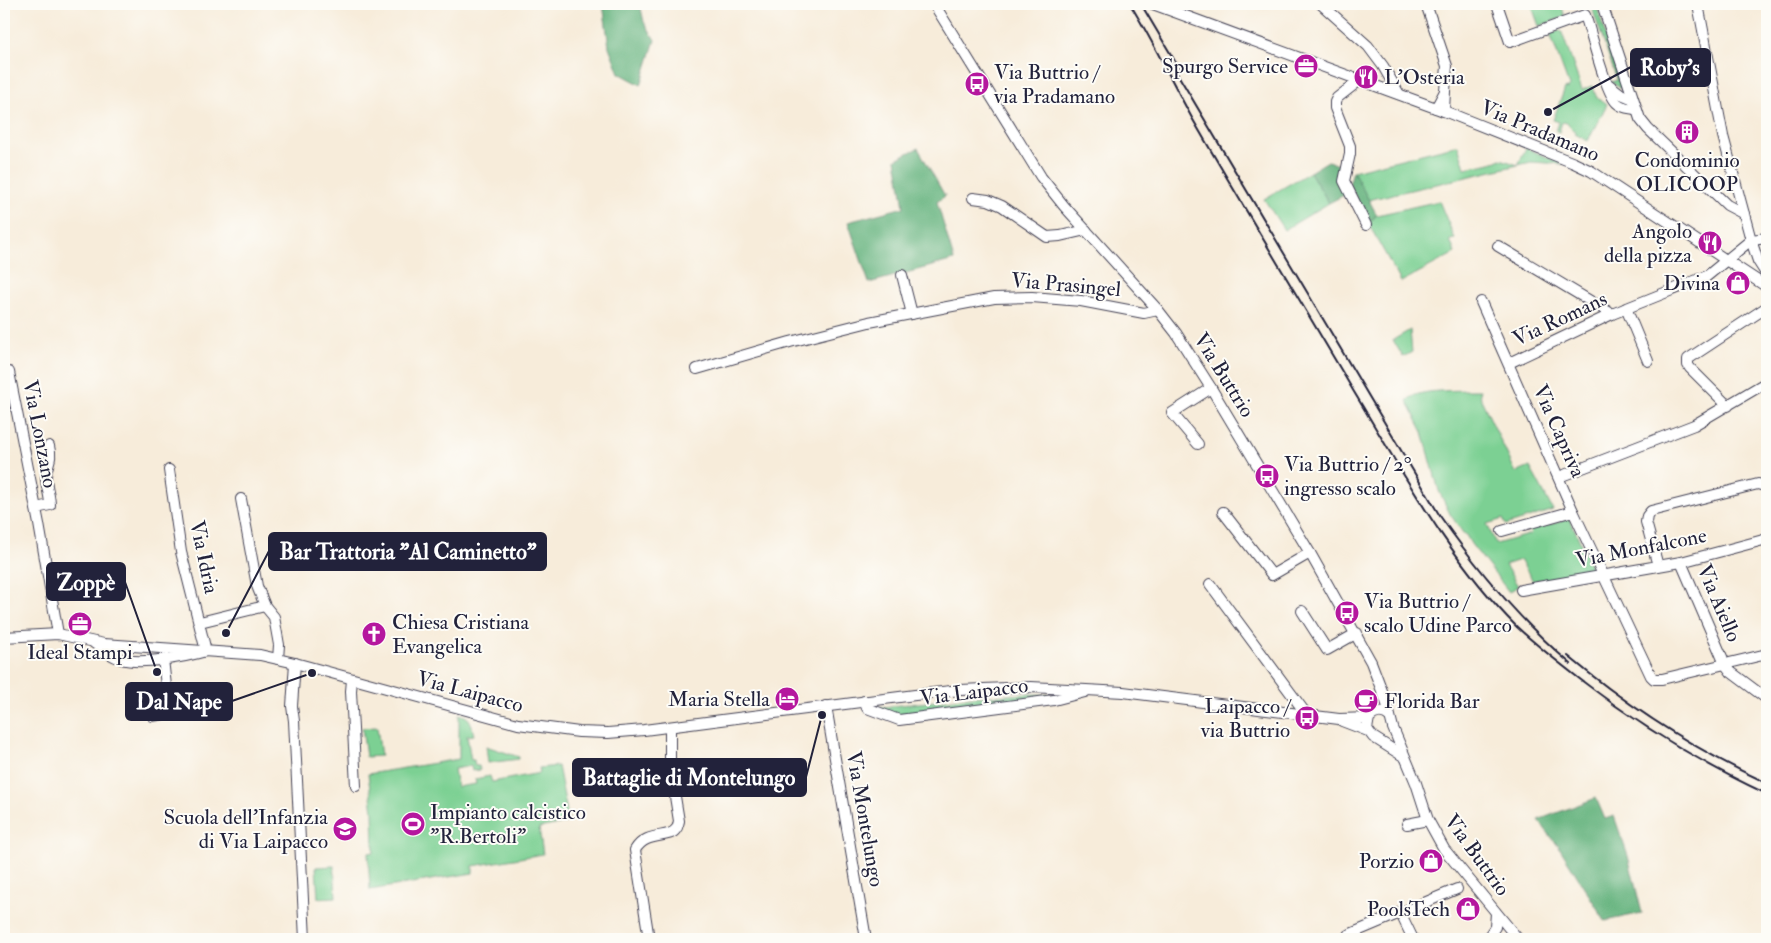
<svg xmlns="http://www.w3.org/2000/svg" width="1771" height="943" font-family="'IM FELL Double Pica',serif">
	<rect width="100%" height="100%" fill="#fdfcf7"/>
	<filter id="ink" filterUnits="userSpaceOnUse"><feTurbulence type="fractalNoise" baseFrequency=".02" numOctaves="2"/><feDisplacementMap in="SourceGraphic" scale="10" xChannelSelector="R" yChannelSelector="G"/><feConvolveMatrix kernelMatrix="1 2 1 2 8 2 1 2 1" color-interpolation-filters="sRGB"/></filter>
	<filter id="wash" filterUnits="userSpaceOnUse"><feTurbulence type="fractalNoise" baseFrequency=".0096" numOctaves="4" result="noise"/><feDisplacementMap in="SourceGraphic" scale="20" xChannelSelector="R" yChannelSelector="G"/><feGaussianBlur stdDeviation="1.12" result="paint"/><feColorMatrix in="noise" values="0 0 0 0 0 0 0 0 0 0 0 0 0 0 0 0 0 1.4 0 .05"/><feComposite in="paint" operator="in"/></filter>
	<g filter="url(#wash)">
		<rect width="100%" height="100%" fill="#f7ecda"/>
		<!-- green -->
		<g fill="#7bd093" stroke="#4e7967">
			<path d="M 1531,4 L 1561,4 L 1565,17 L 1539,26 Z"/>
			<path d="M 1592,4 L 1596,4 L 1622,89 L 1611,82 L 1617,80 L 1592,8 L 1593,7 Z"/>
			<path d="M 1561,30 L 1582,90 L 1592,86 L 1597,98 L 1607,104 L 1588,141 L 1575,134 L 1576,131 L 1571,128 L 1567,123 L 1562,122 L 1559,132 L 1556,131 L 1559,122 L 1553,120 L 1565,88 L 1568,89 L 1569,86 L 1550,34 Z"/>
			<path d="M 1458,145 L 1465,168 C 1477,165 1490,165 1501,159 L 1518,165 L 1526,148 L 1563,164 L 1531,162 L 1368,200 L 1353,171 Z"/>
			<path d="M 1310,172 L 1329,203 L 1284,230 L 1264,199 Z"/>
			<path d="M 1439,201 L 1455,239 L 1450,240 L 1455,253 L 1401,282 L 1368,223 L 1377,215 Z"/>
			<path d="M 1410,330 L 1412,352 L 1403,357 L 1393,340 Z"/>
			<path d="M 1467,390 L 1480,390 L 1481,399 L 1516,473 L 1530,467 L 1553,510 L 1506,525 L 1503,519 L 1487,524 L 1496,544 L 1531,534 L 1529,530 L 1570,519 L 1593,571 L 1533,581 L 1520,560 L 1505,565 L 1518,586 L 1509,592 L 1471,544 L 1466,535 L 1463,533 L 1450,514 L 1439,491 L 1423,432 L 1407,401 C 1415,389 1452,391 1467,390 Z"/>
			<path d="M 1028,694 L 1059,695 L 898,715 L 874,708 L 972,697 Z"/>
			<path d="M 459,714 C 472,717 471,724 474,735 L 467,736 L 471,760 L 474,760 L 475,766 L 479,766 L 480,770 L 472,771 L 471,766 L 454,769 L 457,787 L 476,784 L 475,779 L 490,776 L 492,782 L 540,773 L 539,768 L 558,766 L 569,822 L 539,828 L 543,854 L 473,866 L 473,873 L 370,890 L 368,853 L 374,852 L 373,811 L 368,774 L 459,759 Z"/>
			<path d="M 377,727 L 381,756 L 366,757 L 362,728 Z"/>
			<path d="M 486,746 L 519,757 L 519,759 L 488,763 Z"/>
			<path d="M 334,866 L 336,897 L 318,898 L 316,867 Z"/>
		</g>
		<!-- forest -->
		<g fill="#64b27d" stroke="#436a5c">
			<path d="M 603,4 L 640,4 L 644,22 L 655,40 L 641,85 L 619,73 L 609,47 Z"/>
			<path d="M 918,148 L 945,196 L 937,202 L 954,260 L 869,283 L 848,222 L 904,207 L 896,159 Z"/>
			<path d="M 1328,161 L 1344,167 L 1346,194 L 1329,203 L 1310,172 Z"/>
			<path d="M 1353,171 L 1377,215 L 1368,223 L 1349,184 Z"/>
			<path d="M 1596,798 L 1605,819 L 1614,816 L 1628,856 L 1642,913 L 1605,921 L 1559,847 L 1538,820 Z"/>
		</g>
	</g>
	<g filter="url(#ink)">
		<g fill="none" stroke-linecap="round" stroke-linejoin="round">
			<defs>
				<g id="minor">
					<path d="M 934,4 L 1041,177 L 1064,206 L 1158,310 L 1176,333 L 1211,388 L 1310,553 L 1371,662 L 1387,704 L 1393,728 L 1416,783 L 1428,820 L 1444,849 L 1518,939"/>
					<path d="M 1153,4 L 1444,111 L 1574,163 L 1591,171 L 1767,287"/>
					<path d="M 1321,4 L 1368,46 L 1383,66 L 1399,94"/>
					<path d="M 1426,4 L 1447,66 L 1445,91"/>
					<path d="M 1497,4 L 1510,42 L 1585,15 C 1591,32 1606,94 1617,103 C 1622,108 1629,108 1635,109"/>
					<path d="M 1602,4 L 1640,119 L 1648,129 L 1727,205 L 1744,214"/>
					<path d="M 1698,4 L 1723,136 L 1751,240 L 1758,261 L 1767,275"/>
					<path d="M 1360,80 L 1337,98 L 1335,102 L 1335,108 L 1350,146 L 1350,154 L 1344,181 L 1366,225"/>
					<path d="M 1608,84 L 1621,94 L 1633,99"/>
					<path d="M 1436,108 L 1445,91 L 1444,111"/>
					<path d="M 973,198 L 988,200 L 1002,206 L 1047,237 L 1060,236 L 1086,230"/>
					<path d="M 1751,240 L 1767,238"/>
					<path d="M 1498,246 L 1612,314"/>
					<path d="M 902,275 L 912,314"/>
					<path d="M 1481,302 L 1573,511 L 1651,676 L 1654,679 L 1662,679 L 1767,654"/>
					<path d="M 1626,308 L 1648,361"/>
					<path d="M 1509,363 L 1612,314 L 1707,276 L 1751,240"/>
					<path d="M 697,369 L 790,342 L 869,322 L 994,298 L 1032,297 L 1081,301 L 1144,313 L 1158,310"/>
					<path d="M 4,373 L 9,372 L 39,524 L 58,634"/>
					<path d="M 1728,406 L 1690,368 L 1688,365 L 1688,359 L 1767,307"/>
					<path d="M 1198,444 L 1172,413 L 1211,388"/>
					<path d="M 1559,477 L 1694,425 L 1767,382"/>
					<path d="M 241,499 L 257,586 L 265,606 L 274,617 L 279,645 L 278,659"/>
					<path d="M 36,508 L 50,505 C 50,495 46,487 46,477 C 46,463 53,462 49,446"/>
					<path d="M 1223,512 L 1272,575 L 1310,553"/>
					<path d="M 1502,531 L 1573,511"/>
					<path d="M 1681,562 L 1725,664 L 1731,672 L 1767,699"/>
					<path d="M 1658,566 L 1646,522 L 1647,516 L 1651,511 L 1758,484 L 1764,486 L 1767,489"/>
					<path d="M 1210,584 L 1307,715"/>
					<path d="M 1521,590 L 1681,562 L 1767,539"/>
					<path d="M 1302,611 L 1327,650 L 1357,633"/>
					<path d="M 200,622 L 265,606"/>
					<path d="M 4,637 L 58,634 L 104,644 L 260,655 L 295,663 L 518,724 L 579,732 L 608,733 L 644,730 L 915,695 L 960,690 L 1031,687 L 1123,692 L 1339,719 L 1369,718"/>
					<path d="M 94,643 C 103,650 111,656 121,659 C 141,665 186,657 206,651 L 181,552 L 169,470"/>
					<path d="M 295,663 L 292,706 L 294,721 L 305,939"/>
					<path d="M 352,680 L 351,691 L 356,786"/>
					<path d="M 864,701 L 867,708 L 899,720 L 1054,700 L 1085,692"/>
					<path d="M 826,706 L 866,939"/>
					<path d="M 153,716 L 169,713 L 163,659"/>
					<path d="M 1390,717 C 1383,711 1376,711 1369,718 L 1367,729 L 1373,737 L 1403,756"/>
					<path d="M 1342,721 L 1368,731"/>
					<path d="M 1407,824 L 1428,820"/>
					<path d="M 1400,912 L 1413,939"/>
					<path d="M 1348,935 L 1457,889"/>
					<path d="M 649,939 L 635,850 C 647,830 669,840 676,829 C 678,827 678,824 679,821 L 670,766 L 670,727"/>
					<path d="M 1487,939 L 1495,927 L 1496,913"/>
					<path d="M 1495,939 L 1512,939"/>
				</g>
			</defs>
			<!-- minor casing -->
			<use href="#minor" stroke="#424053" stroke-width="12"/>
			<!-- minor -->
			<use href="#minor" stroke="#fff" stroke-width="10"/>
			<!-- rail -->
			<g stroke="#22223b" stroke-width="2">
				<path d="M 1130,4 C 1153,41 1171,80 1192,118 C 1245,210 1300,300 1354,392 C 1403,473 1449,559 1517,627 C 1537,646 1559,663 1581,680 C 1639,725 1700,763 1767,794"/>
				<path d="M 1141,4 L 1179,68"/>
				<path d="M 1171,63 L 1440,516 C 1478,570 1520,621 1571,664"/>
				<path d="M 1568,656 C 1629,707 1695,750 1767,783"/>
			</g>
		</g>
	</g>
	<!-- icons -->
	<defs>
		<symbol id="office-disc" viewBox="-11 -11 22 22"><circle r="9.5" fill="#b5179e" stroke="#fdfcf7"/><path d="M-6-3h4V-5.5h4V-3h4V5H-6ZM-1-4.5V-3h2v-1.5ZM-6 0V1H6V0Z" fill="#fff"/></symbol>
		<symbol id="restaurant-disc" viewBox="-11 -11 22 22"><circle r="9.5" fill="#b5179e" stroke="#fdfcf7"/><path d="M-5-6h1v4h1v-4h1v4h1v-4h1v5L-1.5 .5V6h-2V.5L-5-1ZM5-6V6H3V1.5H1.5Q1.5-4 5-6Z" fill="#fff"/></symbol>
		<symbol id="bus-disc" viewBox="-11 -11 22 22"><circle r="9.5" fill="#b5179e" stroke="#fdfcf7"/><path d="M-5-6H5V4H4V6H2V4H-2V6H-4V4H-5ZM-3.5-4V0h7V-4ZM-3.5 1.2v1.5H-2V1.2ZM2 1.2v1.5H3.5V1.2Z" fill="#fff"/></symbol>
		<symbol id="building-disc" viewBox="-11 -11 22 22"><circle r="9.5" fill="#b5179e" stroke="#fdfcf7"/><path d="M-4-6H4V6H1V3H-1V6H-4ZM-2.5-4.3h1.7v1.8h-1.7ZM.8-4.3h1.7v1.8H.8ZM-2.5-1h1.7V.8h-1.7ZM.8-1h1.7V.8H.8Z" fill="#fff"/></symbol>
		<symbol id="shop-disc" viewBox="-11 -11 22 22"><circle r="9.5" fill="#b5179e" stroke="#fdfcf7"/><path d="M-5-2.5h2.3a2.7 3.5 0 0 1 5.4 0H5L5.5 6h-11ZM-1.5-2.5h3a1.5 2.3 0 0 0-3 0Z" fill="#fff"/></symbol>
		<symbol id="church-disc" viewBox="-11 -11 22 22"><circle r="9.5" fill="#b5179e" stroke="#fdfcf7"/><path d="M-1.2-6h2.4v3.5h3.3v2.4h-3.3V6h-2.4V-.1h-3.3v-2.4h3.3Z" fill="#fff"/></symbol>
		<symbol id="hotel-disc" viewBox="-11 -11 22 22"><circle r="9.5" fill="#b5179e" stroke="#fdfcf7"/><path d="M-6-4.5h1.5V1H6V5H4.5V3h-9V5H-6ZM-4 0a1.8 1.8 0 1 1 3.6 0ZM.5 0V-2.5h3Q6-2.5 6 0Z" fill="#fff"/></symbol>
		<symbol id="cafe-disc" viewBox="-11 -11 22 22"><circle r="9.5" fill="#b5179e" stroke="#fdfcf7"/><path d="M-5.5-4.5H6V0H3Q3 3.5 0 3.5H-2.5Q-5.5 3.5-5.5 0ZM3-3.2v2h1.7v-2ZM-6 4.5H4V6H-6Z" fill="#fff"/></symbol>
		<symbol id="stadium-disc" viewBox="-11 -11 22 22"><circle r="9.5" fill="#b5179e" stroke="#fdfcf7"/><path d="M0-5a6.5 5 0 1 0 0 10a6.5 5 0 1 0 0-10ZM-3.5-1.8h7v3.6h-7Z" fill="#fff"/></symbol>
		<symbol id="school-disc" viewBox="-11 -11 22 22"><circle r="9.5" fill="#b5179e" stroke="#fdfcf7"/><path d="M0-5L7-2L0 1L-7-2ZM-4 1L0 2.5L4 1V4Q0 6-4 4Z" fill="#fff"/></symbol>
	</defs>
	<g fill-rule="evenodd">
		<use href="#office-disc" x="1292" y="52" width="28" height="28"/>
		<use href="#restaurant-disc" x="1352" y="63" width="28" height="28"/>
		<use href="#bus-disc" x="963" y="70" width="28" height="28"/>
		<use href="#building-disc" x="1673" y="118" width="28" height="28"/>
		<use href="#restaurant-disc" x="1696" y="229" width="28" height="28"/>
		<use href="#shop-disc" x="1724" y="269" width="28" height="28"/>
		<use href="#bus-disc" x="1253" y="462" width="28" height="28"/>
		<use href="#bus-disc" x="1333" y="599" width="28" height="28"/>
		<use href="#office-disc" x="66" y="610" width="28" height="28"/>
		<use href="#church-disc" x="360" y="620" width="28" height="28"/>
		<use href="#hotel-disc" x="773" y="685" width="28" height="28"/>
		<use href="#cafe-disc" x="1352" y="687" width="28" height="28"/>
		<use href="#bus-disc" x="1293" y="704" width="28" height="28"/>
		<use href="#stadium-disc" x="399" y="810" width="28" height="28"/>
		<use href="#school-disc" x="331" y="815" width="28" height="28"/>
		<use href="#shop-disc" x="1417" y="847" width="28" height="28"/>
		<use href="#shop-disc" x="1454" y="895" width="28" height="28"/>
	</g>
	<g text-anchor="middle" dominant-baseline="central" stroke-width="4" stroke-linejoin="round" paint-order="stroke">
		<!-- poi labels -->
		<g font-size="21" fill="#22223b" stroke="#fdfcf7" text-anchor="end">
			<text x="1288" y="66">Spurgo Service</text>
			<text x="994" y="72" text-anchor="start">Via Buttrio /<tspan x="994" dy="24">via Pradamano</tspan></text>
			<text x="1384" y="77" text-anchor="start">L'Osteria</text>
			<text x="1687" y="160" text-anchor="middle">Condominio<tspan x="1687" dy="24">OLICOOP</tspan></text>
			<text x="1692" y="231">Angolo<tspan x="1692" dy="24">della pizza</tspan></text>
			<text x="1720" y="283">Divina</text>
			<text x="1284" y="464" text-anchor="start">Via Buttrio / 2°<tspan x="1284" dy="24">ingresso scalo</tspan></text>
			<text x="1364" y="601" text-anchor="start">Via Buttrio /<tspan x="1364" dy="24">scalo Udine Parco</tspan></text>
			<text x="392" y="622" text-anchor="start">Chiesa Cristiana<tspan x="392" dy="24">Evangelica</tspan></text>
			<text x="80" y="652" text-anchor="middle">Ideal Stampi</text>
			<text x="770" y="699">Maria Stella</text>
			<text x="1384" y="701" text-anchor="start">Florida Bar</text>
			<text x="1290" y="706">Laipacco /<tspan x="1290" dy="24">via Buttrio</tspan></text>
			<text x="430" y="812" text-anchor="start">Impianto calcistico<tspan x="430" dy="24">"R.Bertoli"</tspan></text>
			<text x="328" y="817">Scuola dell'Infanzia<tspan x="328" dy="24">di Via Laipacco</tspan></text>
			<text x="1414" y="861">Porzio</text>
			<text x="1450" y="909">PoolsTech</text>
		</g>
		<!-- street labels -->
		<g font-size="21" fill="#22223b" stroke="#fdfcf7">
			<text transform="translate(1540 131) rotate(23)">Via Pradamano</text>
			<text transform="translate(1066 285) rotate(5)">Via Prasingel</text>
			<text transform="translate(1560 319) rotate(-25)">Via Romans</text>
			<text transform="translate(1224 375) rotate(58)">Via Buttrio</text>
			<text transform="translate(1559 431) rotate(66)">Via Capriva</text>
			<text transform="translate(40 434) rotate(79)">Via Lonzano</text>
			<text transform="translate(1641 548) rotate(-11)">Via Monfalcone</text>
			<text transform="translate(204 557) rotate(78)">Via Idria</text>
			<text transform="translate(1719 603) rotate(67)">Via Aiello</text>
			<text transform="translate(470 692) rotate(15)">Via Laipacco</text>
			<text transform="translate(974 692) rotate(-7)">Via Laipacco</text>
			<text transform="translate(865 819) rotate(80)">Via Montelungo</text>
			<text transform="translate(1477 855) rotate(54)">Via Buttrio</text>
		</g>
	</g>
	<!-- callouts -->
	<path fill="none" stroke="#22223b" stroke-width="2" d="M1548 112L1631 67M226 633L269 551M157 672L125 582M312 673L232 701M822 715L806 777"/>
	<g fill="#22223b" stroke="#fdfcf7" stroke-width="2">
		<circle cx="1548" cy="112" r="5"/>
		<circle cx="226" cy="633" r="5"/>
		<circle cx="157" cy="672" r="5"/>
		<circle cx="312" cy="673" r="5"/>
		<circle cx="822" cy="715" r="5"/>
	</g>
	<g fill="#22223b" stroke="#22223b" stroke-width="2">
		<rect x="1631" y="49" width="79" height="37" rx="5"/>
		<rect x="269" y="533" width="277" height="37" rx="5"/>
		<rect x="47" y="563" width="78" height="37" rx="5"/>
		<rect x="126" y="683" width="106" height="37" rx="5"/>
		<rect x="573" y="759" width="233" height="37" rx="5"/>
	</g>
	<g font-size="22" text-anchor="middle" font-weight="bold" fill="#fff">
		<text x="1670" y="75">Roby's</text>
		<text x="408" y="559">Bar Trattoria "Al Caminetto"</text>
		<text x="86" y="590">Zoppè</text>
		<text x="179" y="709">Dal Nape</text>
		<text x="689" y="785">Battaglie di Montelungo</text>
	</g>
	<!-- margin -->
	<rect width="1771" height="943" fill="none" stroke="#fdfcf7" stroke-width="20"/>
</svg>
